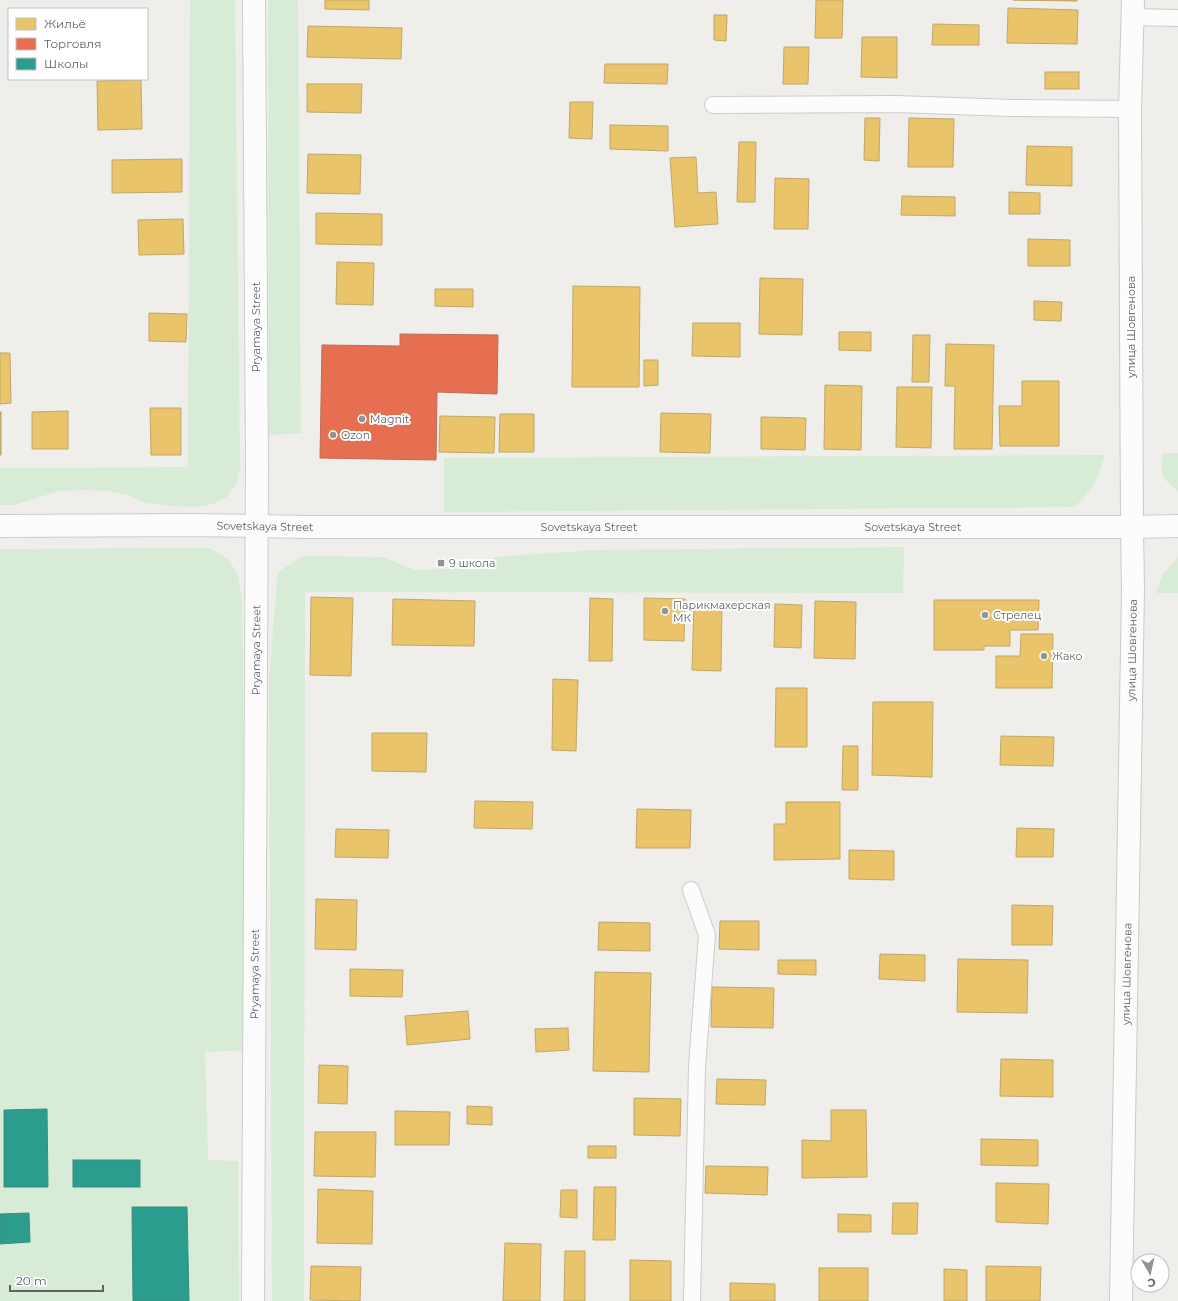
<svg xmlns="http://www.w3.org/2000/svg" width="1178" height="1301" font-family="Montserrat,sans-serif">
	<rect width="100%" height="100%" fill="#efeeea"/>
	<!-- green -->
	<g fill="#d8ebd6">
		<path d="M 190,0 L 235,0 L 240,467 L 236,484 L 227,497 L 215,503 L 197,507 L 170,506 L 142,502 L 128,495 L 108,491 L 83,490 L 59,491 L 14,505 L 0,505 L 0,468 L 188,467 Z"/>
		<path d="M 268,0 L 298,0 L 301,433 L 269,435 Z"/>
		<path d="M 1163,453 L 1178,453 L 1178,491 C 1160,476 1160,477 1163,453 Z"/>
		<path d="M 1105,455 C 1098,478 1092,492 1074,507 L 444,512 L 444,458 Z"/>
		<path d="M 904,547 L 903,593 L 305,592 L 304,1301 L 272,1301 L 269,679 L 276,592 L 278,572 L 303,556 L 382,557 L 415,570 L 469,568 L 495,557 L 596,550 Z"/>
		<path d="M 210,548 L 230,561 L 238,576 L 242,600 L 247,1050 L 205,1052 L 208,1160 L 238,1161 L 239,1301 L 0,1301 L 0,549 Z"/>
		<path d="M 1178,557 L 1178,593 L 1156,593 L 1163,574 Z"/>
	</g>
	<!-- homes -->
	<g fill="#e9c46a" stroke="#c0a769">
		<path d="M 325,0 L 369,0 L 369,10 L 325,9 Z"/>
		<path d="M 816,0 L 843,0 L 842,38 L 815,38 Z"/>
		<path d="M 1013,0 L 1077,0 L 1077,1 Z"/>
		<path d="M 1008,8 L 1078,10 L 1077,44 L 1007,43 Z"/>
		<path d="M 714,15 L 727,15 L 726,41 L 714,40 Z"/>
		<path d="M 933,24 L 979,25 L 979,45 L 932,45 Z"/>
		<path d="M 308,26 L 402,28 L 401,59 L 307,57 Z"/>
		<path d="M 862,37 L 897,37 L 897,78 L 861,77 Z"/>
		<path d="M 784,47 L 809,47 L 808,84 L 783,84 Z"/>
		<path d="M 605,64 L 668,64 L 667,84 L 604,83 Z"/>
		<rect x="1045" y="72" width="34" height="17"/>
		<path d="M 141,80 L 142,129 L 98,130 L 97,81 Z"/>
		<path d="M 307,84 L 362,84 L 361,113 L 307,112 Z"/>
		<path d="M 570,102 L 593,102 L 592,139 L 569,138 Z"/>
		<path d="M 865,118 L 880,118 L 879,161 L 864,160 Z"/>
		<path d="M 909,118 L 954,119 L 953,167 L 908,167 Z"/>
		<path d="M 610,125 L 668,126 L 668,151 L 610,149 Z"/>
		<path d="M 739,142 L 756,142 L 755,202 L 737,202 Z"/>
		<path d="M 1027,146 L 1072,147 L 1072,186 L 1026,185 Z"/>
		<path d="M 308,154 L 361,155 L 360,194 L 307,193 Z"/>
		<path d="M 696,157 L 698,193 L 716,192 L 718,224 L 675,227 L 670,158 Z"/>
		<path d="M 182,159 L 182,192 L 112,193 L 112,160 Z"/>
		<path d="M 775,178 L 809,179 L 808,229 L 774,229 Z"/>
		<path d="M 1009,192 L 1040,193 L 1040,214 L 1009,214 Z"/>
		<path d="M 902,196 L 955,197 L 955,216 L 901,215 Z"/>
		<path d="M 316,213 L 382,214 L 382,245 L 316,244 Z"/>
		<path d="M 183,219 L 184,254 L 139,255 L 138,220 Z"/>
		<path d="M 1028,239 L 1070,240 L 1070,266 L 1028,266 Z"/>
		<path d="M 337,262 L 374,263 L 373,305 L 336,304 Z"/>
		<path d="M 760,278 L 803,279 L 802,335 L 759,334 Z"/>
		<path d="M 573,286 L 640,287 L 639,387 L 572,387 Z"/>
		<path d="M 435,289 L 473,289 L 473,307 L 435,306 Z"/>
		<path d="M 1034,301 L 1062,302 L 1061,321 L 1034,320 Z"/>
		<path d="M 149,313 L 187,314 L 186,342 L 149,341 Z"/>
		<path d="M 693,323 L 740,323 L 740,357 L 692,356 Z"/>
		<path d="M 839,332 L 871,332 L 871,351 L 839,350 Z"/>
		<path d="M 913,335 L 930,335 L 929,382 L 912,382 Z"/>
		<path d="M 946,344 L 994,345 L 992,449 L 954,449 L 955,386 L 945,386 Z"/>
		<path d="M 0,353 L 10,353 L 11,403 L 0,404 Z"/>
		<path d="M 644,360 L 658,360 L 658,385 L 644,386 Z"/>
		<path d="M 1022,381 L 1059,381 L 1059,446 L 1000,446 L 999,406 L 1022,406 Z"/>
		<path d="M 825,385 L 862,386 L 861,450 L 824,449 Z"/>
		<path d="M 897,387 L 932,387 L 931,448 L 896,447 Z"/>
		<path d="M 150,408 L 181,408 L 181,455 L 151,455 Z"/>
		<path d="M 68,411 L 68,449 L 32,449 L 32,412 Z"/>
		<rect x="0" y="412" width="1" height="43"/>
		<path d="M 661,413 L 711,414 L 710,453 L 660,452 Z"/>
		<path d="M 500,414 L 534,414 L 534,452 L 499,452 Z"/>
		<path d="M 440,416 L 495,417 L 494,453 L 439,452 Z"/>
		<path d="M 761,417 L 806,418 L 805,450 L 761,449 Z"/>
		<path d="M 311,597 L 353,598 L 351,676 L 310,675 Z"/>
		<path d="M 590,598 L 613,599 L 612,661 L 589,661 Z"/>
		<path d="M 644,598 L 685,599 L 684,641 L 644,640 Z"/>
		<path d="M 393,599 L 475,601 L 474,646 L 392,645 Z"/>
		<path d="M 934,600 L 1039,600 L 1038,630 L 1010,630 L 1010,646 L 984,646 L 984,650 L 934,650 Z"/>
		<path d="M 815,601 L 856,602 L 855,659 L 814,658 Z"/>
		<path d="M 694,604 L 722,604 L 721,671 L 692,670 Z"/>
		<path d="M 775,604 L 802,605 L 801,648 L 774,647 Z"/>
		<path d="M 1021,634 L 1053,634 L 1052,688 L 996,688 L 996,656 L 1020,656 Z"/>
		<path d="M 553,679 L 578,680 L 576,751 L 552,750 Z"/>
		<path d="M 776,688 L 807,688 L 807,747 L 775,747 Z"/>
		<path d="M 873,702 L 933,702 L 932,777 L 872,775 Z"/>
		<path d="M 372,733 L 427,733 L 426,772 L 372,771 Z"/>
		<path d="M 1001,736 L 1054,737 L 1053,766 L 1000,765 Z"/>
		<path d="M 843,746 L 858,746 L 858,790 L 842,790 Z"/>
		<path d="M 475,801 L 533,802 L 532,829 L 474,828 Z"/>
		<path d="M 786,802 L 840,802 L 840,859 L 774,860 L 774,824 L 786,824 Z"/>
		<path d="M 637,809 L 691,810 L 690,848 L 636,848 Z"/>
		<path d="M 1017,828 L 1054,829 L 1053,857 L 1016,857 Z"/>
		<path d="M 336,829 L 389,830 L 388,858 L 335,857 Z"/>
		<path d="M 849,850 L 894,851 L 894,880 L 849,879 Z"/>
		<path d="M 316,899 L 357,900 L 356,950 L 315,949 Z"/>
		<path d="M 1012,905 L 1053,906 L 1052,945 L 1012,945 Z"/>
		<path d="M 720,921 L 759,921 L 759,950 L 719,949 Z"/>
		<path d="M 599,922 L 650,923 L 650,951 L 598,950 Z"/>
		<path d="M 880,954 L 925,955 L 925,981 L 879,979 Z"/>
		<path d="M 958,959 L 1028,960 L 1027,1013 L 957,1012 Z"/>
		<path d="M 778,960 L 816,960 L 816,975 L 778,974 Z"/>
		<path d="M 350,969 L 403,970 L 402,997 L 350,996 Z"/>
		<path d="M 595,972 L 651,973 L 649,1072 L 593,1071 Z"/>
		<path d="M 712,987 L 774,988 L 773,1028 L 711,1027 Z"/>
		<path d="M 468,1011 L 470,1039 L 407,1045 L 405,1016 Z"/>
		<path d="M 568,1028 L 569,1050 L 536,1052 L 535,1029 Z"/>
		<path d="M 1001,1059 L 1053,1060 L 1053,1097 L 1000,1096 Z"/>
		<path d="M 319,1065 L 348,1066 L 347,1104 L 318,1103 Z"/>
		<path d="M 717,1079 L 766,1080 L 765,1105 L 716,1104 Z"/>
		<path d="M 634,1098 L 681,1099 L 680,1136 L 634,1135 Z"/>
		<path d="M 467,1106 L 492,1107 L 492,1125 L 467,1124 Z"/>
		<path d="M 831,1110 L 866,1110 L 867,1177 L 802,1178 L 802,1140 L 831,1141 Z"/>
		<path d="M 395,1111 L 450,1112 L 449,1145 L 395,1145 Z"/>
		<path d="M 315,1132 L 376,1132 L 375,1177 L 314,1176 Z"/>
		<path d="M 981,1139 L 1038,1140 L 1038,1166 L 981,1165 Z"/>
		<rect x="588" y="1146" width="28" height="12"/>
		<path d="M 706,1166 L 768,1167 L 767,1195 L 705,1193 Z"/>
		<path d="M 996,1183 L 1049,1184 L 1048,1224 L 996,1222 Z"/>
		<path d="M 594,1187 L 616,1187 L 615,1240 L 593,1240 Z"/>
		<path d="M 318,1189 L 373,1191 L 372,1244 L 317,1243 Z"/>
		<path d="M 561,1190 L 577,1190 L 577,1218 L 560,1217 Z"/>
		<path d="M 893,1203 L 918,1203 L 917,1234 L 892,1234 Z"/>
		<path d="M 838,1214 L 871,1215 L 871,1232 L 838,1232 Z"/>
		<path d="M 505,1243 L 541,1244 L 540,1301 L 503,1301 Z"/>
		<path d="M 565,1251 L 585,1251 L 585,1301 L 564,1301 Z"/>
		<path d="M 630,1260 L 671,1261 L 671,1301 L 630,1301 Z"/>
		<path d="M 311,1266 L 361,1267 L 360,1301 L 310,1300 Z"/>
		<path d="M 986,1266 L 1041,1267 L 1040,1301 L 986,1301 Z"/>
		<rect x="819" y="1268" width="49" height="33"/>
		<path d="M 944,1269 L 967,1270 L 967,1301 L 944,1301 Z"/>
		<path d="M 730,1283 L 775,1284 L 775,1301 L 730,1301 Z"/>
	</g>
	<!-- shops -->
	<path fill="#e76f51" stroke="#be6b58" d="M 400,334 L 498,335 L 497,394 L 437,392 L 436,460 L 320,458 L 322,345 L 400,346 Z"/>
	<!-- schools -->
	<g fill="#2a9d8f" stroke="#3a8c83">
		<path d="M 47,1109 L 48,1187 L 4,1187 L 4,1110 Z"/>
		<rect x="73" y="1160" width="67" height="27"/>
		<path d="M 132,1207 L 187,1207 L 189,1301 L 133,1301 Z"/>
		<path d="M 29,1213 L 30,1242 L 0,1244 L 0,1214 Z"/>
	</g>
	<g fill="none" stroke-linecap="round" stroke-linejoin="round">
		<defs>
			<g id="service">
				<path d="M 1133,17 L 1178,18"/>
				<path d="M 713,105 L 896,104 L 1012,108 L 1130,109"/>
				<path d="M 691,890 L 707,935 L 697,1067 L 692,1301"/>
			</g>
			<g id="minor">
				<path id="s1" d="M 253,1301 L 257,464 L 254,0"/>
			</g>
			<g id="tertiary">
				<path id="s2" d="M 0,526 L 193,525 L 308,527 L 1132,527 L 1178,526"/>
			</g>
			<g id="secondary">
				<path id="s3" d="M 1121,1301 L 1133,589 L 1132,527 L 1130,109 L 1133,0"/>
			</g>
		</defs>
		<!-- service casing -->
		<use href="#service" stroke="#cbcccc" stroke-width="18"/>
		<!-- minor casing -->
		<use href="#minor" stroke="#cbcccc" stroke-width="24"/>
		<!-- tertiary casing -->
		<use href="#tertiary" stroke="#cbcccc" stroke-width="24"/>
		<!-- secondary casing -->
		<use href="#secondary" stroke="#cacacb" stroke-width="24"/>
		<!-- service -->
		<use href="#service" stroke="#fdfcfc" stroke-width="16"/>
		<!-- minor -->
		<use href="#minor" stroke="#fdfcfc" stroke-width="22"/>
		<!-- tertiary -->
		<use href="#tertiary" stroke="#fdfcfc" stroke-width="22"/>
		<!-- secondary -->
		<use href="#secondary" stroke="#fdfcfc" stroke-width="22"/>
	</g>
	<!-- markers -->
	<g fill="#919496" stroke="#fff" stroke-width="1.5">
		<circle cx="362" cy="419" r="4"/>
		<circle cx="333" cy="435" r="4"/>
		<rect x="437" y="559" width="8" height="8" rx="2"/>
		<circle cx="665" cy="611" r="4"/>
		<circle cx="985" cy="615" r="4"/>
		<circle cx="1044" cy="656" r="4"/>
	</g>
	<g text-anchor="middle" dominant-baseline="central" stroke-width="4" stroke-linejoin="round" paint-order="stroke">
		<!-- street labels -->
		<g font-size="11" fill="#5f6368" stroke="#fff">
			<text transform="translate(256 327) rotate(-90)">Pryamaya Street</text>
			<text transform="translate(1131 327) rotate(-90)">улица Шовгенова</text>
			<text stroke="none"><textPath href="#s2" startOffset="265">Sovetskaya Street</textPath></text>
			<text stroke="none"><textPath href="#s2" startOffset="589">Sovetskaya Street</textPath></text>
			<text stroke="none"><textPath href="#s2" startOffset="913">Sovetskaya Street</textPath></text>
			<text stroke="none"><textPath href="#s1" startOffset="651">Pryamaya Street</textPath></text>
			<text stroke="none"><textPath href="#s3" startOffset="651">улица Шовгенова</textPath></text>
			<text stroke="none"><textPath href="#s1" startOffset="327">Pryamaya Street</textPath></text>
			<text stroke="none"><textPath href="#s3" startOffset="327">улица Шовгенова</textPath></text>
		</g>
		<!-- poi labels -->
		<g font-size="11" fill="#5f6368" stroke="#fff" text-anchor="start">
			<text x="370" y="419">Magnit</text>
			<text x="341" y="435">Ozon</text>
			<text x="449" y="563">9 школа</text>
			<text x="673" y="605">Парикмахерская<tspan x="673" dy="13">МК</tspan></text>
			<text x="993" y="615">Стрелец</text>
			<text x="1052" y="656">Жако</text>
		</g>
	</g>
	<!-- legend -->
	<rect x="8" y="8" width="140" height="72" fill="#ffffff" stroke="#bfc1c3"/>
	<rect x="16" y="18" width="20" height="12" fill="#e9c46a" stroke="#bfc1c3"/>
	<text x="44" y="28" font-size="12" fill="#5f6368">Жильё</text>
	<rect x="16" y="38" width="20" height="12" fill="#e76f51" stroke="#bfc1c3"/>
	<text x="44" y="48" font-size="12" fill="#5f6368">Торговля</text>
	<rect x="16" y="58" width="20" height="12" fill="#2a9d8f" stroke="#bfc1c3"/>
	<text x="44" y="68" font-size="12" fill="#5f6368">Школы</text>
	<!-- north arrow -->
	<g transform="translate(1150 1273) rotate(171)"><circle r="19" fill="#ffffff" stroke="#bfc1c3"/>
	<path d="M0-3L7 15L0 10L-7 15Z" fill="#919496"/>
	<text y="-6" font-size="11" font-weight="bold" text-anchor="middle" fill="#5f6368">С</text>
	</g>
	<!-- scale -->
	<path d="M10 1285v6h93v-6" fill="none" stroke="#5f6368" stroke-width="2"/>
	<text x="16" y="1285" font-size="12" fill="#5f6368" stroke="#ffffff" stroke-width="3" paint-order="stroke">20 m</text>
</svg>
